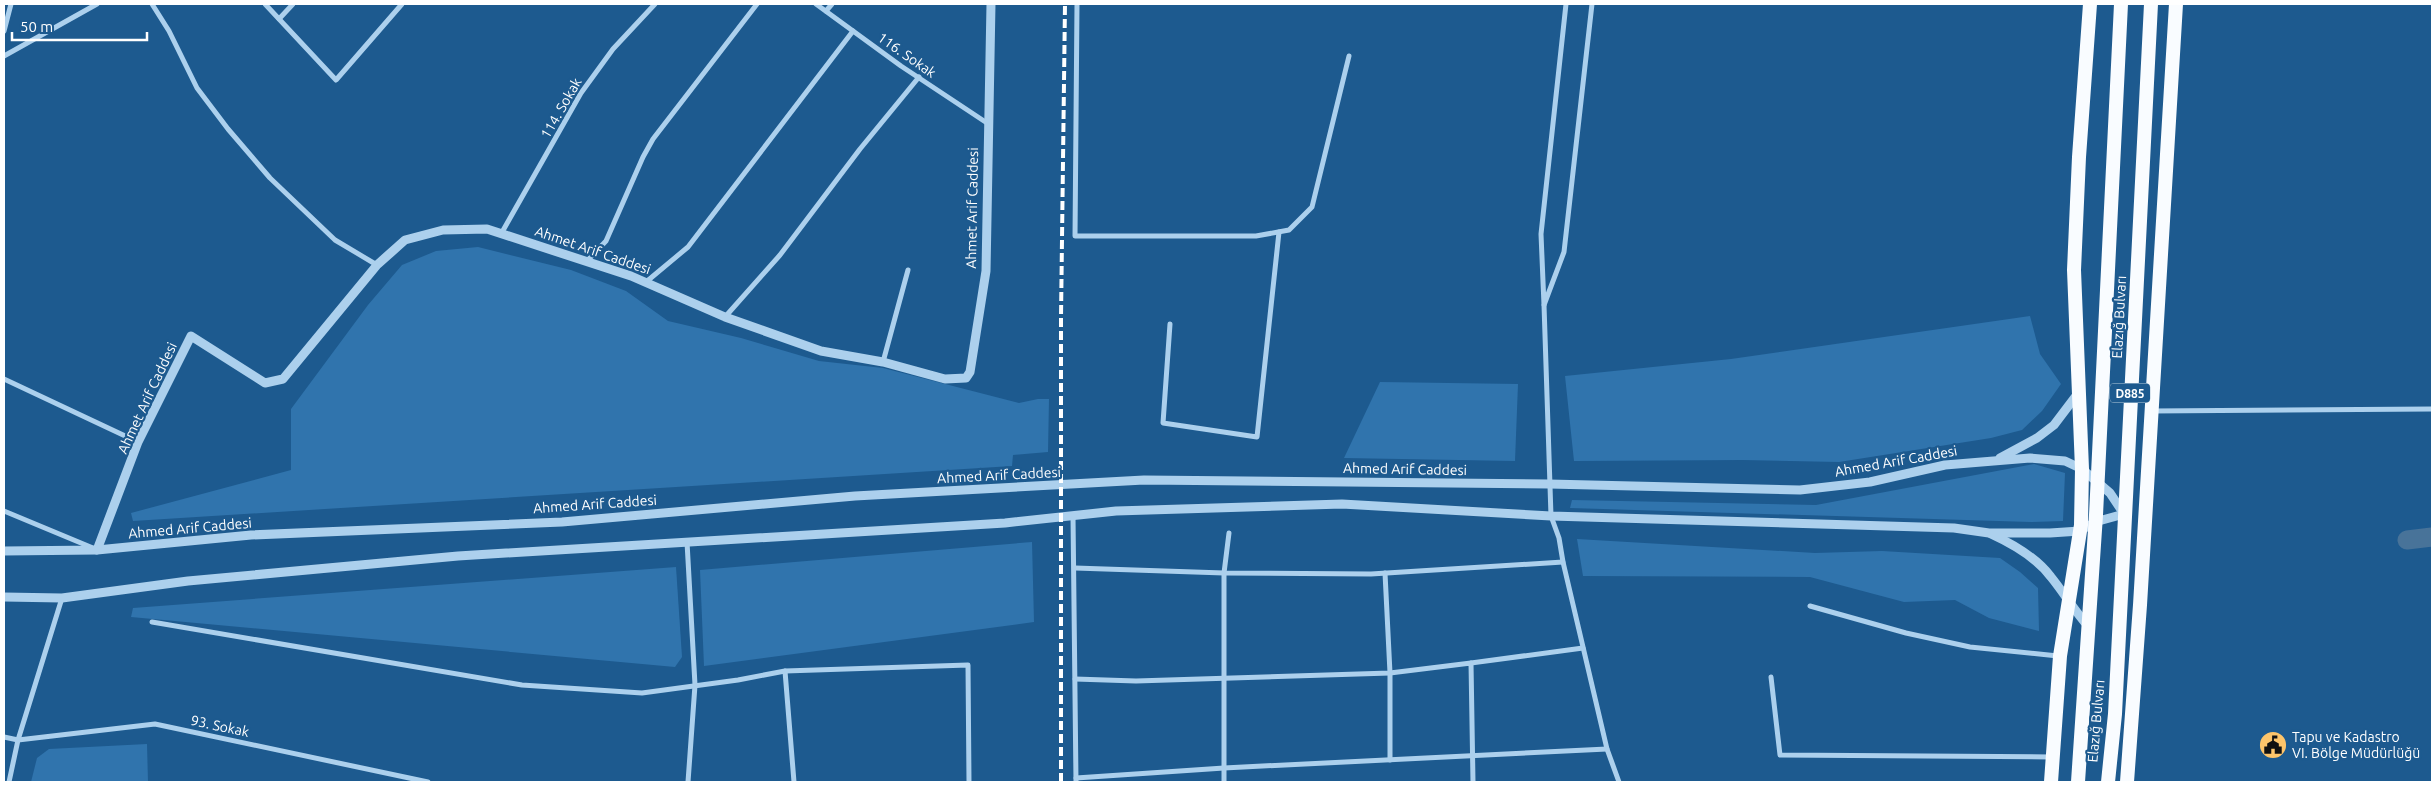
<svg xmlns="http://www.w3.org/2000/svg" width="2436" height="786" font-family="Ubuntu,sans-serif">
	<rect width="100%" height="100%" fill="#1d5a8f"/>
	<!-- green -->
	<g fill="#3074ad">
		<path d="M 478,247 L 571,270 L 626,291 L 668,321 L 741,338 L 819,361 L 883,368 L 1019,403 L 1038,399 L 1049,399 L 1048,452 L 1013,455 L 1012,466 L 133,521 L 131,513 L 291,470 L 291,409 L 368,305 L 402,265 L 436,251 Z"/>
		<path d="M 2030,316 L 2040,354 L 2061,384 L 2042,411 L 2022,430 L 1991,438 L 1839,462 L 1743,460 L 1574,461 L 1565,376 L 1731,359 Z"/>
		<path d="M 1380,382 L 1518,384 L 1515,461 L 1344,458 Z"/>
		<path d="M 2034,464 L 2065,473 L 2063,521 L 2031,522 L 1570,508 L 1572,500 L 1816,505 Z"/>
		<path d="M 1577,539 L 1815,553 L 1882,551 L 2000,558 L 2020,572 L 2038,588 L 2039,631 L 1989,618 L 1955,600 L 1904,602 L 1810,577 L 1583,576 Z"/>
		<path d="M 1032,542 L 1034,622 L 704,666 L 700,570 Z"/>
		<path d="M 676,567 L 682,657 L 675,667 L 131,617 L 133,608 Z"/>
		<path d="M 147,744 L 148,782 L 31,782 L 37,758 L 49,749 Z"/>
	</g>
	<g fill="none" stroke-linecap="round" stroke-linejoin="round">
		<!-- canal -->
		<path stroke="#487399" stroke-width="19" d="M 2407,540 L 2432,537"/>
		<!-- minor -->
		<g stroke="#acd0ed" stroke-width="5">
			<path d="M 152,4 L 169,31 L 197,88 L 228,129 L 270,178 L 335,240 L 377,265"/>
			<path d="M 265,4 L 336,80 L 402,4"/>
			<path d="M 816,4 L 901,66 L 987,123"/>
			<path d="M 1077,4 L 1075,236 L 1256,236 L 1289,230 L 1312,207 L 1349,56"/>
			<path d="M 1566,4 L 1541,234 L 1544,305 L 1564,252 L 1592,4"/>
			<path d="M 826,11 L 832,4"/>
			<path d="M 279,19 L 293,4"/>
			<path d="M 4,31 L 11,4"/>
			<path d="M 4,56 L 97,4"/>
			<path d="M 501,234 L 581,93 L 613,49 L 655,4"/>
			<path d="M 587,261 L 606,241 L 643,157 L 653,139 L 757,4"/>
			<path d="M 646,282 L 688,247 L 853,31"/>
			<path d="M 1544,305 L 1551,516 L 1559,538 L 1563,562 L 1607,749 L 1619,782"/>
			<path d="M 725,317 L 780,255 L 860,149 L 919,77"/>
			<path d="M 1170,324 L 1163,423 L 1257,437 L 1279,232"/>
			<path d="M 883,362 L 908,270"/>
			<path d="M 4,379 L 138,442"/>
			<path d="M 2152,411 L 2432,409"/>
			<path d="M 4,511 L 93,548"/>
			<path d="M 1073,516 L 1076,782"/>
			<path d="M 687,542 L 695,685 L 688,782"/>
			<path d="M 1075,568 L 1224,573 L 1371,574 L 1563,562"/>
			<path d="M 1385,573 L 1390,673 L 1390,760"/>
			<path d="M 1810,606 L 1906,633 L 1970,647 L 2058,656"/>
			<path d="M 152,622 L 522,685 L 642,693 L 738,680 L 785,671 L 968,665 L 969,782"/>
			<path d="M 1471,663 L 1583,648"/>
			<path d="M 785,671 L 794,782"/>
			<path d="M 1771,677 L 1780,755 L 2051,757"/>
			<path d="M 1075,679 L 1136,681 L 1390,673 L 1471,663 L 1473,782"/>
			<path d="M 4,737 L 18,740 L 155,724 L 428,782"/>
			<path d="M 1076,778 L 1224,768 L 1607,749"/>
			<path d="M 9,782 L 18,740 L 62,598"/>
			<path d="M 1224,782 L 1224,573 L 1229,533"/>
		</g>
		<!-- tertiary -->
		<g stroke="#acd0ed" stroke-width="9">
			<path d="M 2000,458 L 2037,438 L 2054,425 L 2079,392"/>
			<path d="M 1991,534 C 2013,544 2036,557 2051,577 C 2064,593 2074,610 2088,626"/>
			<path d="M 97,550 L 138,442 L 191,336 L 265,383 L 283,379 L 377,265 L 405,240 L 443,230 L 487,229 L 631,276 L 725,317 L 821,351 L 883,362 L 945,379 L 966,378 L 970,372 L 986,271 L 991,4"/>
			<path d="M 4,551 L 97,550 L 251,535 L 562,522 L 855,496 L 1144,480 L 1549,484 L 1800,490 L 1870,482 L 1945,465 L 2030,458 L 2065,461 L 2082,469 L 2110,493 L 2124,514 L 2095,522 L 2080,531 L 2050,533 L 1989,533 L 1954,528 L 1551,516 L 1342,504 L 1116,511 L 1005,523 L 458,556 L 188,581 L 62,598 L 4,597"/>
		</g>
		<!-- trunk -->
		<g stroke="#f9fcff" stroke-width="14">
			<path d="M 2051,782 L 2060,656 L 2081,525 L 2082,469 L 2074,270 L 2079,157 L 2090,4"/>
			<path d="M 2078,782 L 2096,515 L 2121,4"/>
			<path d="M 2108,782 L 2115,714 L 2151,4"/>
			<path d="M 2127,782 L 2140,605 L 2176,4"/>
		</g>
		<!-- rail -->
		<path stroke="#fff" stroke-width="4" stroke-dasharray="9 4" stroke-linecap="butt" d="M 1061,782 L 1061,318 L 1065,4"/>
	</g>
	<!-- icons -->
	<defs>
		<symbol id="civic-disc" viewBox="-11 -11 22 22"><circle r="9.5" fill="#fdc56b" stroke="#1d5a8f"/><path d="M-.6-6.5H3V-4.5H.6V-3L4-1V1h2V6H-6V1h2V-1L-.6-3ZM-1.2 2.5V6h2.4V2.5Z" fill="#111"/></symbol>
	</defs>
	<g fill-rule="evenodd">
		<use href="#civic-disc" x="2257" y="729" width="32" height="32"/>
	</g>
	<g text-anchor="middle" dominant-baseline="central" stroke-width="4.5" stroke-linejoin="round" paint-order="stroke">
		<!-- shield labels -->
		<rect fill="#1d5a8f" stroke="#bbcedd" stroke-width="1" x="2110" y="383.5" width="40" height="19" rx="4"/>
		<g font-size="12" font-weight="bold" fill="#fff">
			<text x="2130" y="393">D885</text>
		</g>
		<!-- street labels -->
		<g font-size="14" fill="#fff" stroke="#1d5a8f">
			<text transform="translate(907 55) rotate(35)">116. Sokak</text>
			<text transform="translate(561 108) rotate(-60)">114. Sokak</text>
			<text transform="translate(972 208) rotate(-89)">Ahmet Arif Caddesi</text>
			<text transform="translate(593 250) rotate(19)">Ahmet Arif Caddesi</text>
			<text transform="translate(2119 317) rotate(-87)">Elazığ Bulvarı</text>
			<text transform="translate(147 398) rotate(-65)">Ahmet Arif Caddesi</text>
			<text transform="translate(1896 461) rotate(-10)">Ahmed Arif Caddesi</text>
			<text transform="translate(1405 469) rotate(1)">Ahmed Arif Caddesi</text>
			<text transform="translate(999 475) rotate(-3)">Ahmed Arif Caddesi</text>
			<text transform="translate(595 504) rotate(-4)">Ahmed Arif Caddesi</text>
			<text transform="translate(190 528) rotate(-5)">Ahmed Arif Caddesi</text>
			<text transform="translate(2096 721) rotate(-85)">Elazığ Bulvarı</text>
			<text transform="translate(220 726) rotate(12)">93. Sokak</text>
		</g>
		<!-- poi labels -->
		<g font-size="14" fill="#fff" stroke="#1d5a8f" text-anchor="start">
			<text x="2292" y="737">Tapu ve Kadastro<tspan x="2292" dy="16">VI. Bölge Müdürlüğü</tspan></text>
		</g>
	</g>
	<!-- border -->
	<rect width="2436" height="786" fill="none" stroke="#ffffff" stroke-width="10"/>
	<!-- scale -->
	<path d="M12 32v8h135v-8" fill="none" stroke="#ffffff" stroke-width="2.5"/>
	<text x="20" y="32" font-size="15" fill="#ffffff" stroke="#1d5a8f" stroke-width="4" paint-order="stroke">50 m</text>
</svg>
